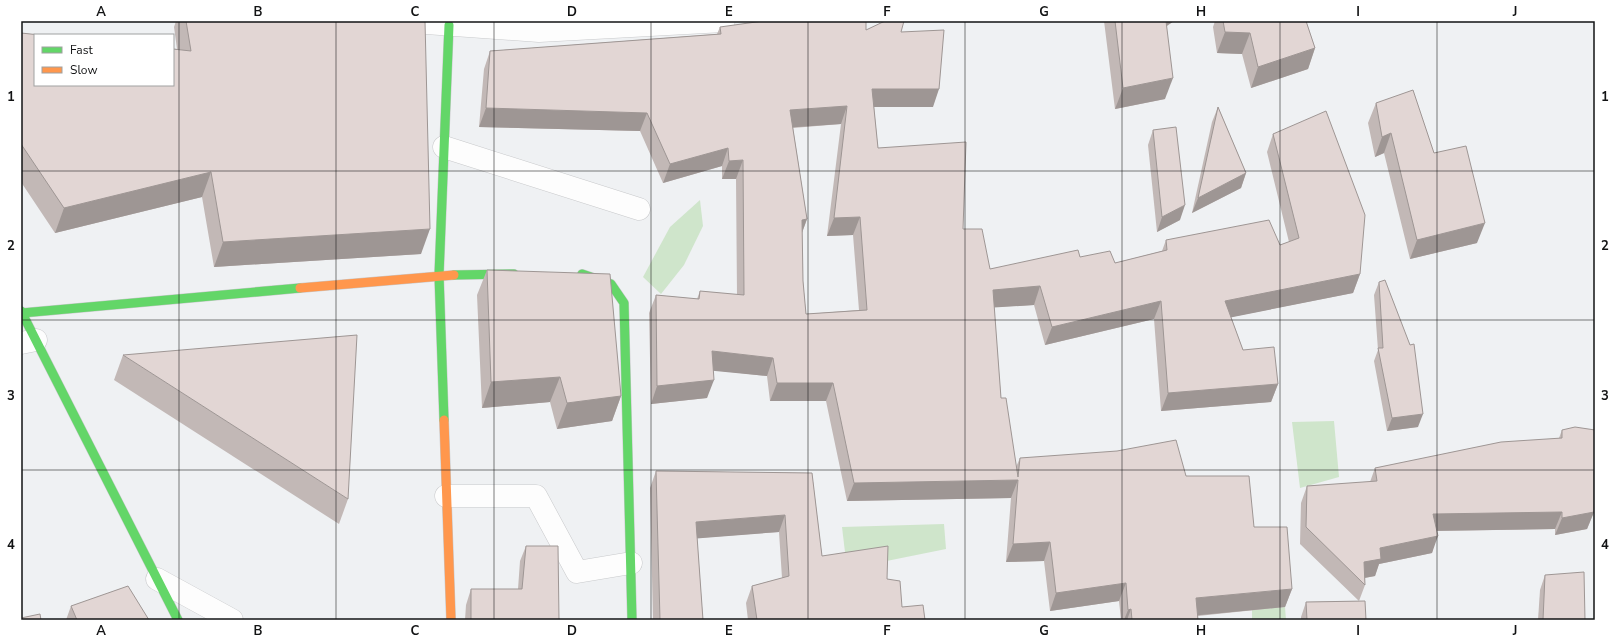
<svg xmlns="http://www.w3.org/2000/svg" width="1616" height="641" font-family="'Nunito Sans',sans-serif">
	<rect width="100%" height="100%" fill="#eff1f3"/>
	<!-- green -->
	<g fill="#cfe5cb">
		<path d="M 700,200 L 703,226 L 684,265 L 661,294 L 643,277 L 670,227 Z"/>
		<path d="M 1334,421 L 1339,477 L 1300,488 L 1292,422 Z"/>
		<path d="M 944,524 L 946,549 L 847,569 L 842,527 Z"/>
		<path d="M 1285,607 L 1286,620 L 1252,620 L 1252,610 Z"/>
	</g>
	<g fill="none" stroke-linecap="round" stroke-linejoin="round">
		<defs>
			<g id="street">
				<path d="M 398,21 L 539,31 L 724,21"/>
				<path d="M 444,147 L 639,209"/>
				<path d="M 21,343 L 36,340"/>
				<path d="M 446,496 L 536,496 L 577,572 L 631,563"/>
				<path d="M 157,579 L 232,620"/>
			</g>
			<g id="fast">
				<path d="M 582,274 L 611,284 L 624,303 L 632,620"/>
				<path d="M 454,275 L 514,274"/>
				<path d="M 21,311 L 178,620"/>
				<path d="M 22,313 L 300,288"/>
				<path d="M 444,420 L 439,275 L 449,25"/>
			</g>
			<g id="slow">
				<path d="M 300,288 L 454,275"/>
				<path d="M 444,420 L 451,620"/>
			</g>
		</defs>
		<!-- street casing -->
		<use href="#street" stroke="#c8c9cb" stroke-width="23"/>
		<!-- fast casing -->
		<use href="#fast" stroke="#c8c9cb" stroke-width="10"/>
		<!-- slow casing -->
		<use href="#slow" stroke="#c8c9cb" stroke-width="10"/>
		<!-- street -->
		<use href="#street" stroke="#fdfdfd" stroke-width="22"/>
		<!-- fast -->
		<use href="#fast" stroke="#63d668" stroke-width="9"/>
		<!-- slow -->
		<use href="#slow" stroke="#ff974d" stroke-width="9"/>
	</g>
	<!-- wall -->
	<g fill="#c2b8b6" fill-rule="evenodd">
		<path d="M 176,21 L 425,21 L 421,254 L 214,267 L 202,197 L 55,233 L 21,182 L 21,33 L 177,49 L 174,27 Z"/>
		<path d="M 1104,21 L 1174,21 L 1167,26 L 1165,99 L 1115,109 Z"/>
		<path d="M 1215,21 L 1306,21 L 1315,48 L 1308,69 L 1251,88 L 1242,54 L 1217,53 L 1213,27 Z"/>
		<path d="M 720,27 L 866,30 L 901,32 L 933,107 L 874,107 L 878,148 L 963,229 L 990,269 L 1080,257 L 1115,263 L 1162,251 L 1166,240 L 1280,245 L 1289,242 L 1267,152 L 1273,134 L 1360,274 L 1353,293 L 1231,317 L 1243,350 L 1278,384 L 1271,402 L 1161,411 L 1154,319 L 1045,345 L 1034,305 L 994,307 L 1001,398 L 1016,467 L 1020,458 L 1186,476 L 1254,527 L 1292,589 L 1285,607 L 1198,616 L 1198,620 L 1121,620 L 1119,601 L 1050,611 L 1044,561 L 1006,562 L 1011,498 L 847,501 L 826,401 L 770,401 L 767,376 L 713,370 L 707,398 L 651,404 L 649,313 L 656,295 L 697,299 L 700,291 L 737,295 L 736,179 L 722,179 L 722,166 L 663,183 L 640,131 L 479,127 L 484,69 L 490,51 L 717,34 ZM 841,124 L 827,236 L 853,235 L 859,310 L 806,314 L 803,281 L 802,233 L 807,219 L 793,128 Z"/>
		<path d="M 1376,103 L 1434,153 L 1477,243 L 1410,259 L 1384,153 L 1375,157 L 1368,123 Z"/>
		<path d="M 1218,107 L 1246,173 L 1241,188 L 1192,213 L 1212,122 Z"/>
		<path d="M 1153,130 L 1180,220 L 1157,232 L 1148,145 Z"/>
		<path d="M 1595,181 L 1595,202 L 1594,185 Z"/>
		<path d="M 487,270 L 621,396 L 612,421 L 557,429 L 550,402 L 482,408 L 477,295 Z"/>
		<path d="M 1379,282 L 1418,427 L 1387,431 L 1374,361 L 1378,350 L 1374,295 Z"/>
		<path d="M 123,355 L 348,499 L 339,524 L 114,380 Z"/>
		<path d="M 1562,430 L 1594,472 L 1594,512 L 1587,529 L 1555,535 L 1555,529 L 1437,531 L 1432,553 L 1379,564 L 1375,576 L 1365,578 L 1365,585 L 1359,601 L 1366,620 L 1301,620 L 1301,617 L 1306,602 L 1359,601 L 1300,544 L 1301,503 L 1307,486 L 1370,482 L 1375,468 L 1559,438 Z"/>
		<path d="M 656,471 L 812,473 L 822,556 L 887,579 L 902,607 L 925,620 L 748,620 L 746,603 L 752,586 L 782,578 L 779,532 L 697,538 L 703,620 L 653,620 L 650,488 Z"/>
		<path d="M 526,546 L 559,620 L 465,620 L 466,605 L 471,589 L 518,589 L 520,561 Z"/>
		<path d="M 1545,575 L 1585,620 L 1538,620 L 1540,590 Z"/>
		<path d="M 71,606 L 149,620 L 66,620 Z"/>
	</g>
	<!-- shaded-wall -->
	<g fill="#9e9694">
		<path d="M 1161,21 L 1174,21 L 1157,32 Z"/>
		<path d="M 1225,32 L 1250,33 L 1242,54 L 1217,53 Z"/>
		<path d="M 1315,48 L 1308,69 L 1251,88 L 1258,67 Z"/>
		<path d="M 1173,78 L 1165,99 L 1115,109 L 1123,88 Z"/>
		<path d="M 872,89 L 939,89 L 933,107 L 865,107 Z"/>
		<path d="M 847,106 L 841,124 L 783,128 L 790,110 Z"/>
		<path d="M 486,108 L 647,113 L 640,131 L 479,127 Z"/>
		<path d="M 1391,133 L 1384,153 L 1375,157 L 1382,137 Z"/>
		<path d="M 728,148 L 722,166 L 663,183 L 670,164 Z"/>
		<path d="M 743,160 L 736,179 L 722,179 L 729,161 Z"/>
		<path d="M 211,172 L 202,197 L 55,233 L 64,208 Z"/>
		<path d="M 1246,173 L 1241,188 L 1192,213 L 1198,198 Z"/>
		<path d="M 1185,205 L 1180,220 L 1157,232 L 1162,217 Z"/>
		<path d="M 860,217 L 853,235 L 827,236 L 834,218 Z"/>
		<path d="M 807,219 L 800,238 L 802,220 Z"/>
		<path d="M 1485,223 L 1477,243 L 1410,259 L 1417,240 Z"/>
		<path d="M 430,229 L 421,254 L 214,267 L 223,242 Z"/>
		<path d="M 1360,274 L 1353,293 L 1218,320 L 1225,301 Z"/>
		<path d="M 1040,286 L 1034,305 L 986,308 L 993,290 Z"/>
		<path d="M 1161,301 L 1154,319 L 1045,345 L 1052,327 Z"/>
		<path d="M 712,351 L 773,358 L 767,376 L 705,370 Z"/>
		<path d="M 560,377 L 550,402 L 482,408 L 491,382 Z"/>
		<path d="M 714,380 L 707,398 L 651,404 L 657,386 Z"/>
		<path d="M 777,383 L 833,383 L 826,401 L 770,401 Z"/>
		<path d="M 1278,384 L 1271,402 L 1161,411 L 1168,393 Z"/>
		<path d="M 621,396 L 612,421 L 557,429 L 567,403 Z"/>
		<path d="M 1423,414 L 1418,427 L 1387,431 L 1392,418 Z"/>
		<path d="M 1018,480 L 1011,498 L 847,501 L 854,483 Z"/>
		<path d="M 1562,512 L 1555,529 L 1427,531 L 1433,514 Z"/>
		<path d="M 1594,512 L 1587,529 L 1555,535 L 1562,518 Z"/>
		<path d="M 785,515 L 779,532 L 690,539 L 696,522 Z"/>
		<path d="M 1438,536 L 1432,553 L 1379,564 L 1375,576 L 1358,579 L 1364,562 L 1380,548 Z"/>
		<path d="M 1050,542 L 1044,561 L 1006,562 L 1013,544 Z"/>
		<path d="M 1126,583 L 1119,601 L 1050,611 L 1056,593 Z"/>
		<path d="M 1292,589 L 1285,607 L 1190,616 L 1196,598 Z"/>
		<path d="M 1131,609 L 1127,620 L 1124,620 L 1128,610 Z"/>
	</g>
	<!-- building -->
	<g fill="#e2d6d4" stroke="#9e9694" fill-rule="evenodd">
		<path d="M 186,21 L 425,21 L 430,229 L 223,242 L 211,172 L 64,208 L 21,144 L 21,33 L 40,35 L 35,35 L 35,85 L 173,85 L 173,49 L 191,51 Z"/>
		<path d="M 763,21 L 866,21 L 866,30 L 885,21 L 904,21 L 901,32 L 944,30 L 939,89 L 872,89 L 878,148 L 966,142 L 963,229 L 982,229 L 990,269 L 1078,250 L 1080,257 L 1110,251 L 1115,263 L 1167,250 L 1166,240 L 1269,220 L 1280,245 L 1299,238 L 1273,134 L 1326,111 L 1365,215 L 1360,274 L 1225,301 L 1243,350 L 1274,347 L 1278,384 L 1168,393 L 1161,301 L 1052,327 L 1040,286 L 993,290 L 1001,398 L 1006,398 L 1018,477 L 1020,458 L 1117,451 L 1176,440 L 1186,476 L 1249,476 L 1254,527 L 1287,527 L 1292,589 L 1196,598 L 1198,620 L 1132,620 L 1131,609 L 1128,610 L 1126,583 L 1056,593 L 1050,542 L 1013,544 L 1018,480 L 854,483 L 833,383 L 777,383 L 773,358 L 712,351 L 714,380 L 657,386 L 656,295 L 699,299 L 700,291 L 744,295 L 743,160 L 729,161 L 728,148 L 670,164 L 647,113 L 486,108 L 490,51 L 721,34 L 720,27 ZM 847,106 L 834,218 L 860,217 L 867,310 L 806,314 L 803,281 L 802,220 L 807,219 L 790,110 Z"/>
		<path d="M 1115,21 L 1166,21 L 1173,78 L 1123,88 Z"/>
		<path d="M 1223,21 L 1306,21 L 1315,48 L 1258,67 L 1250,33 L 1225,32 Z"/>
		<path d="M 1413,90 L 1434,153 L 1466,146 L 1485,223 L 1417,240 L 1391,133 L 1382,137 L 1376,103 Z"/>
		<path d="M 1218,107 L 1246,173 L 1198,198 Z"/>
		<path d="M 1176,127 L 1185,205 L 1162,217 L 1153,130 Z"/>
		<path d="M 487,270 L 610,274 L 621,396 L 567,403 L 560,377 L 491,382 Z"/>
		<path d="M 1385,280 L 1410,345 L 1414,344 L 1423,414 L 1392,418 L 1378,348 L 1383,348 L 1379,282 Z"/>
		<path d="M 357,335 L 348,499 L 123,355 Z"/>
		<path d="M 1575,427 L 1595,430 L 1595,468 L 1594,472 L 1594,512 L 1562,518 L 1562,512 L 1433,514 L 1438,536 L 1380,548 L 1381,559 L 1364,562 L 1365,585 L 1306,527 L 1307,486 L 1377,481 L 1375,468 L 1501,442 L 1562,438 L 1562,430 Z"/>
		<path d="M 656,471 L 812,473 L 822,556 L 888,546 L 887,579 L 900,581 L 902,607 L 923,605 L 925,620 L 757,620 L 752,586 L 789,576 L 785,515 L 696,522 L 703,620 L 660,620 Z"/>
		<path d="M 526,546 L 558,546 L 559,620 L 471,620 L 471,589 L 522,589 Z"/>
		<path d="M 1584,572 L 1585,620 L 1543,620 L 1545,575 Z"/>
		<path d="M 128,586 L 149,620 L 77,620 L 71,606 Z"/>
		<path d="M 1365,601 L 1366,620 L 1307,620 L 1306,602 Z"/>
		<path d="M 40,614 L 41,620 L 21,620 L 21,618 Z"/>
	</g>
	<!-- grid -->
	<path fill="none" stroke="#121314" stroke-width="1" stroke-opacity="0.55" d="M 179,21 L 179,620M 336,21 L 336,620M 494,21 L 494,620M 651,21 L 651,620M 808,21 L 808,620M 965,21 L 965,620M 1122,21 L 1122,620M 1280,21 L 1280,620M 1437,21 L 1437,620M 21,171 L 1595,171M 21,320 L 1595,320M 21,470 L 1595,470"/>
	<!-- border -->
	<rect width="1616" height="641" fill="none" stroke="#ffffff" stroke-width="44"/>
	<!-- legend -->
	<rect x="34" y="34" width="140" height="52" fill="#ffffff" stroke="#a0a1a1"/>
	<rect x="42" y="47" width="20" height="6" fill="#63d668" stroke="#a0a1a1"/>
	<text x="70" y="54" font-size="12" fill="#121314">Fast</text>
	<rect x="42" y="67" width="20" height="6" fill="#ff974d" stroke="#a0a1a1"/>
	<text x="70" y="74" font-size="12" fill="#121314">Slow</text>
	<rect x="22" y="22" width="1572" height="597" fill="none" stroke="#121314" stroke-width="1.5"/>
	<g font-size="13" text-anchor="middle" font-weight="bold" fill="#121314">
		<text x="101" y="16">A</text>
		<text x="258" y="16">B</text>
		<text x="415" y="16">C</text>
		<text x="572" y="16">D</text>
		<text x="729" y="16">E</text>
		<text x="887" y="16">F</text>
		<text x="1044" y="16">G</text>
		<text x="1201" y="16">H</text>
		<text x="1358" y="16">I</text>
		<text x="1515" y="16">J</text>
		<text x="11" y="101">1</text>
		<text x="1605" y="101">1</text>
		<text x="11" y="250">2</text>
		<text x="1605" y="250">2</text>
		<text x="11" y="400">3</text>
		<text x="1605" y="400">3</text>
		<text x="11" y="549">4</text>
		<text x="1605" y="549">4</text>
		<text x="101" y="635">A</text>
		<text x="258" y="635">B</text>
		<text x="415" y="635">C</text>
		<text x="572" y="635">D</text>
		<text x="729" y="635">E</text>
		<text x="887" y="635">F</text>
		<text x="1044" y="635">G</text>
		<text x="1201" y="635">H</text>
		<text x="1358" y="635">I</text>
		<text x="1515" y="635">J</text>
	</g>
</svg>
